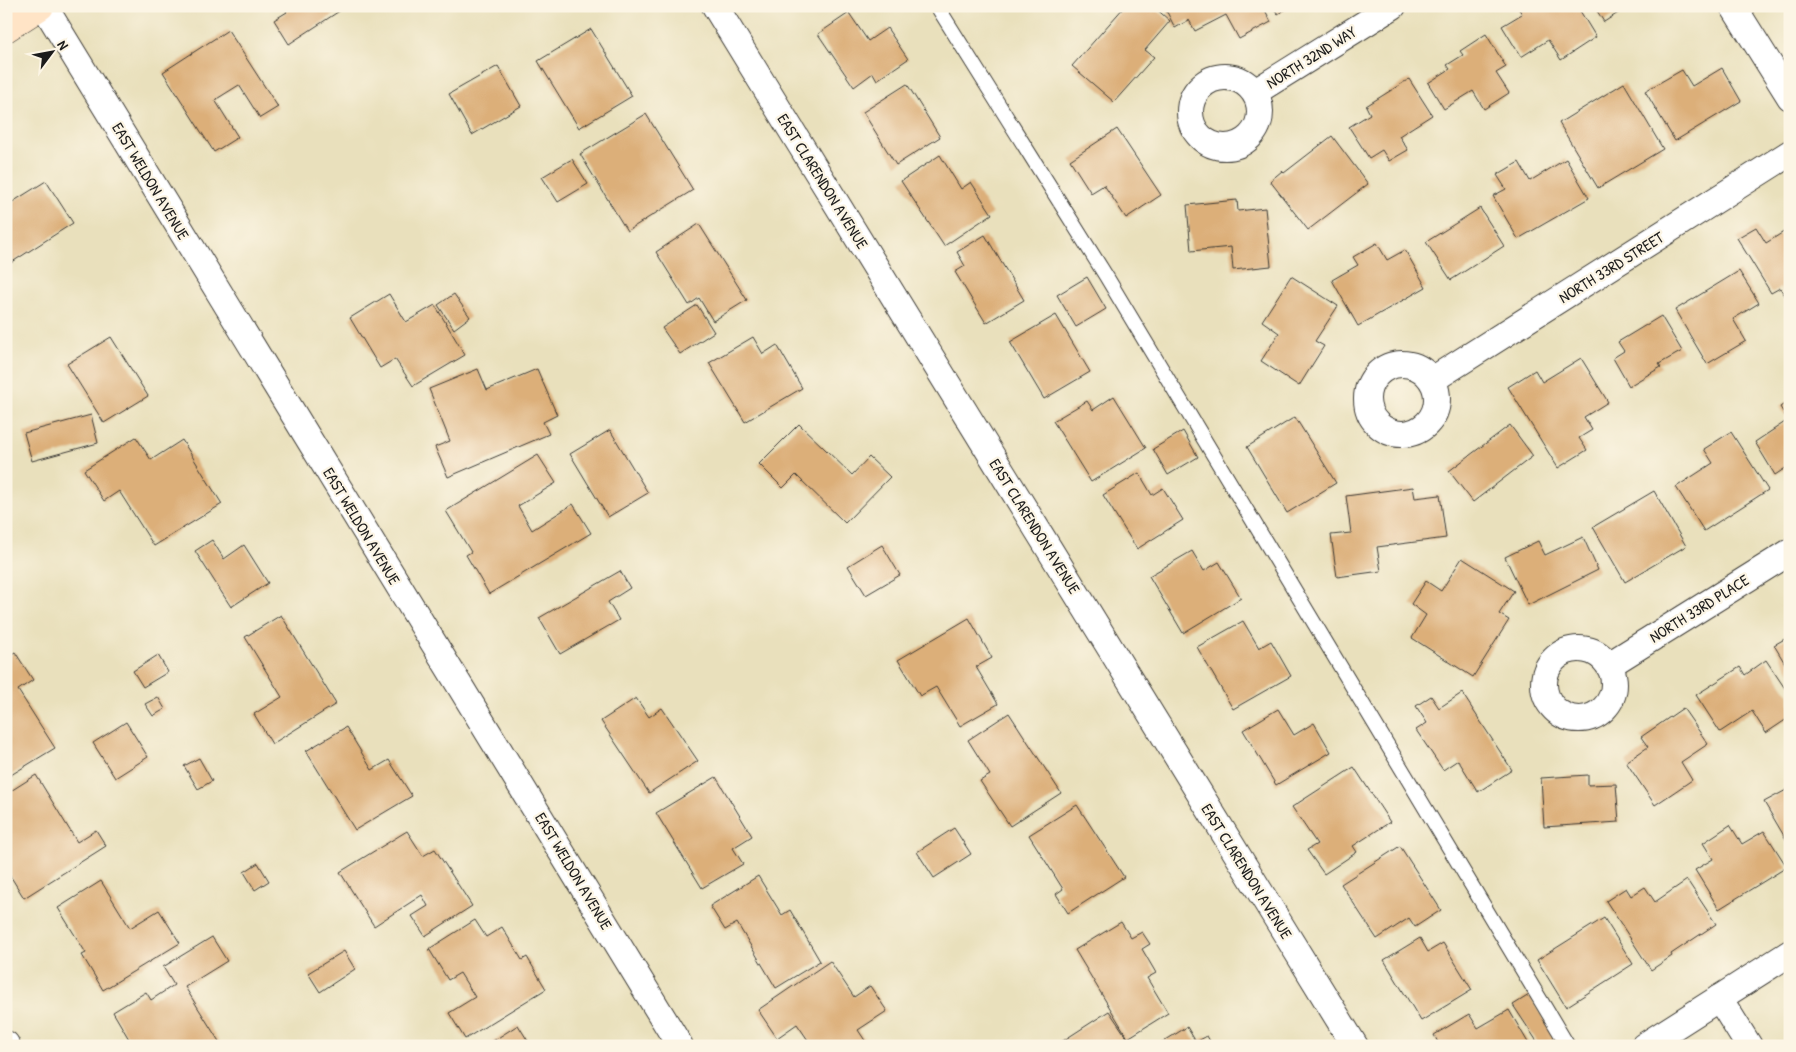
<svg xmlns="http://www.w3.org/2000/svg" width="1796" height="1052" font-family="'Patrick Hand',sans-serif">
	<rect width="100%" height="100%" fill="#fcf5e5"/>
	<filter id="ink" filterUnits="userSpaceOnUse"><feTurbulence type="fractalNoise" baseFrequency=".02" numOctaves="2"/><feDisplacementMap in="SourceGraphic" scale="10" xChannelSelector="R" yChannelSelector="G"/><feConvolveMatrix kernelMatrix="1 2 1 2 8 2 1 2 1" color-interpolation-filters="sRGB"/></filter>
	<filter id="wash" filterUnits="userSpaceOnUse"><feTurbulence type="fractalNoise" baseFrequency=".0096" numOctaves="4" result="noise"/><feDisplacementMap in="SourceGraphic" scale="20" xChannelSelector="R" yChannelSelector="G"/><feGaussianBlur stdDeviation="1.12" result="paint"/><feColorMatrix in="noise" values="0 0 0 0 0 0 0 0 0 0 0 0 0 0 0 0 0 1.4 0 .05"/><feComposite in="paint" operator="in"/></filter>
	<g filter="url(#wash)">
		<rect width="100%" height="100%" fill="#e9e0bc"/>
		<g id="blocks">
			<!-- building -->
			<g fill="#dcaf79">
				<path d="M 283,6 L 347,6 L 289,44 L 274,20 L 287,12 Z"/>
				<path d="M 1125,6 L 1153,6 L 1170,21 L 1145,50 L 1154,57 L 1114,102 L 1072,66 Z"/>
				<path d="M 1164,6 L 1263,6 L 1271,22 L 1239,39 L 1226,15 L 1195,31 L 1189,20 L 1175,28 Z"/>
				<path d="M 1272,6 L 1290,6 L 1278,14 Z"/>
				<path d="M 1517,6 L 1577,6 L 1596,37 L 1561,60 L 1548,40 L 1521,57 L 1502,26 L 1522,14 Z"/>
				<path d="M 1594,6 L 1629,6 L 1604,22 Z"/>
				<path d="M 849,13 L 868,41 L 887,28 L 908,59 L 877,80 L 873,73 L 854,87 L 818,34 Z"/>
				<path d="M 591,29 L 632,96 L 579,128 L 538,61 Z"/>
				<path d="M 228,30 L 278,107 L 260,118 L 239,85 L 215,100 L 238,137 L 214,152 L 163,72 Z"/>
				<path d="M 1486,34 L 1506,67 L 1496,73 L 1509,93 L 1484,109 L 1473,91 L 1444,109 L 1428,83 L 1450,69 L 1447,65 L 1463,55 L 1460,51 Z"/>
				<path d="M 498,66 L 521,106 L 472,135 L 449,94 Z"/>
				<path d="M 1722,68 L 1741,101 L 1675,141 L 1645,91 L 1682,70 L 1692,86 Z"/>
				<path d="M 1409,79 L 1432,115 L 1399,136 L 1408,150 L 1389,161 L 1382,150 L 1369,158 L 1349,127 L 1370,114 L 1366,106 Z"/>
				<path d="M 1624,83 L 1663,149 L 1598,188 L 1559,123 Z"/>
				<path d="M 907,84 L 940,137 L 896,165 L 863,112 Z"/>
				<path d="M 646,114 L 693,190 L 627,231 L 580,154 Z"/>
				<path d="M 1117,129 L 1161,195 L 1126,218 L 1104,185 L 1091,193 L 1070,160 Z"/>
				<path d="M 1332,136 L 1368,184 L 1308,230 L 1270,181 L 1282,171 L 1284,173 Z"/>
				<path d="M 940,155 L 961,189 L 971,182 L 992,214 L 944,246 L 901,181 Z"/>
				<path d="M 572,159 L 588,184 L 558,202 L 542,177 Z"/>
				<path d="M 1566,159 L 1589,198 L 1518,239 L 1493,196 L 1506,189 L 1497,175 L 1519,162 L 1530,181 Z"/>
				<path d="M 46,181 L 73,223 L 6,266 L 6,206 Z"/>
				<path d="M 1237,200 L 1238,211 L 1265,208 L 1271,266 L 1233,270 L 1231,247 L 1191,251 L 1187,205 Z"/>
				<path d="M 1480,208 L 1504,246 L 1451,280 L 1426,242 Z"/>
				<path d="M 699,224 L 747,300 L 713,321 L 699,298 L 689,305 L 656,252 Z"/>
				<path d="M 1756,227 L 1766,243 L 1790,228 L 1790,303 L 1780,288 L 1771,293 L 1737,238 Z"/>
				<path d="M 985,235 L 1024,300 L 986,323 L 955,272 L 965,266 L 957,252 Z"/>
				<path d="M 1377,243 L 1387,260 L 1405,250 L 1426,287 L 1358,326 L 1332,280 L 1358,265 L 1353,257 Z"/>
				<path d="M 1739,271 L 1759,303 L 1733,319 L 1746,341 L 1707,364 L 1675,310 Z"/>
				<path d="M 1291,276 L 1338,306 L 1315,341 L 1324,346 L 1299,386 L 1261,361 L 1279,333 L 1262,321 Z"/>
				<path d="M 1087,277 L 1106,309 L 1076,327 L 1057,295 Z"/>
				<path d="M 389,294 L 406,322 L 435,305 L 465,355 L 413,386 L 395,359 L 380,368 L 350,318 Z"/>
				<path d="M 454,294 L 470,317 L 454,329 L 438,305 Z"/>
				<path d="M 697,305 L 714,332 L 680,354 L 662,328 Z"/>
				<path d="M 1056,315 L 1090,372 L 1044,399 L 1010,342 Z"/>
				<path d="M 1661,316 L 1682,351 L 1659,364 L 1661,367 L 1629,386 L 1613,358 L 1624,351 L 1618,342 Z"/>
				<path d="M 111,337 L 148,396 L 104,423 L 67,364 Z"/>
				<path d="M 753,337 L 763,354 L 777,345 L 802,388 L 745,422 L 709,363 Z"/>
				<path d="M 1581,358 L 1608,402 L 1584,417 L 1592,430 L 1579,438 L 1587,450 L 1558,468 L 1508,387 L 1535,370 L 1542,382 Z"/>
				<path d="M 478,369 L 487,390 L 537,369 L 557,415 L 543,422 L 549,434 L 448,477 L 435,447 L 450,441 L 429,389 Z"/>
				<path d="M 1114,396 L 1146,448 L 1091,482 L 1053,421 L 1087,401 L 1093,410 Z"/>
				<path d="M 1790,400 L 1790,465 L 1775,475 L 1755,442 L 1788,420 L 1780,407 Z"/>
				<path d="M 91,415 L 98,443 L 32,461 L 24,433 Z"/>
				<path d="M 1295,417 L 1336,483 L 1287,513 L 1247,447 Z"/>
				<path d="M 799,424 L 852,475 L 869,457 L 890,477 L 845,523 L 796,475 L 783,488 L 759,464 Z"/>
				<path d="M 1510,425 L 1533,456 L 1473,502 L 1449,471 Z"/>
				<path d="M 610,430 L 648,493 L 608,517 L 570,454 Z"/>
				<path d="M 1183,431 L 1198,457 L 1168,475 L 1153,449 Z"/>
				<path d="M 1731,432 L 1768,490 L 1704,531 L 1676,487 L 1713,463 L 1704,449 Z"/>
				<path d="M 136,437 L 151,460 L 182,440 L 222,504 L 154,546 L 119,491 L 104,501 L 84,470 Z"/>
				<path d="M 538,455 L 556,483 L 518,506 L 532,530 L 573,504 L 591,533 L 489,594 L 466,555 L 471,552 L 446,511 Z"/>
				<path d="M 1139,473 L 1152,495 L 1163,488 L 1183,520 L 1137,549 L 1103,495 Z"/>
				<path d="M 1413,487 L 1415,498 L 1440,495 L 1446,538 L 1377,547 L 1381,571 L 1337,577 L 1331,535 L 1351,533 L 1346,496 Z"/>
				<path d="M 1654,491 L 1686,546 L 1625,582 L 1593,527 Z"/>
				<path d="M 1583,537 L 1598,570 L 1528,605 L 1505,557 L 1538,541 L 1545,555 Z"/>
				<path d="M 212,540 L 224,559 L 244,545 L 268,583 L 231,607 L 195,551 Z"/>
				<path d="M 882,545 L 900,575 L 866,595 L 848,566 Z"/>
				<path d="M 1192,551 L 1204,571 L 1219,562 L 1241,598 L 1183,633 L 1149,576 Z"/>
				<path d="M 1462,558 L 1514,591 L 1499,614 L 1509,620 L 1473,677 L 1412,638 L 1426,615 L 1411,604 L 1426,581 L 1441,591 Z"/>
				<path d="M 620,571 L 630,588 L 608,602 L 619,620 L 560,654 L 539,618 Z"/>
				<path d="M 281,615 L 336,704 L 272,744 L 254,714 L 282,697 L 245,637 Z"/>
				<path d="M 969,618 L 992,658 L 976,667 L 998,704 L 960,726 L 936,687 L 920,696 L 898,660 Z"/>
				<path d="M 1243,621 L 1259,648 L 1271,641 L 1291,676 L 1233,709 L 1197,647 Z"/>
				<path d="M 1790,636 L 1790,672 L 1774,645 Z"/>
				<path d="M 15,652 L 33,680 L 18,690 L 55,748 L 6,778 L 6,657 Z"/>
				<path d="M 158,655 L 168,672 L 143,687 L 133,671 Z"/>
				<path d="M 1766,660 L 1790,696 L 1790,717 L 1766,733 L 1752,711 L 1720,732 L 1696,695 L 1740,667 L 1745,675 Z"/>
				<path d="M 1462,693 L 1512,770 L 1478,792 L 1458,760 L 1443,770 L 1416,730 L 1427,723 L 1416,706 L 1431,696 L 1439,708 Z"/>
				<path d="M 158,697 L 165,709 L 153,716 L 145,704 Z"/>
				<path d="M 636,698 L 649,717 L 662,708 L 698,761 L 649,793 L 601,721 Z"/>
				<path d="M 1683,708 L 1708,744 L 1681,762 L 1692,780 L 1655,805 L 1626,762 L 1648,747 L 1641,737 Z"/>
				<path d="M 1278,709 L 1294,735 L 1314,723 L 1331,752 L 1276,785 L 1243,730 Z"/>
				<path d="M 1009,713 L 1061,793 L 1010,826 L 980,781 L 990,775 L 968,740 Z"/>
				<path d="M 126,722 L 148,757 L 115,778 L 93,743 Z"/>
				<path d="M 346,727 L 372,770 L 389,760 L 412,796 L 355,830 L 306,751 Z"/>
				<path d="M 199,758 L 212,781 L 198,789 L 184,766 Z"/>
				<path d="M 1354,767 L 1390,822 L 1353,846 L 1357,852 L 1324,874 L 1307,850 L 1317,844 L 1292,807 Z"/>
				<path d="M 36,775 L 77,842 L 96,830 L 106,846 L 24,898 L 6,869 L 6,794 Z"/>
				<path d="M 1588,775 L 1588,785 L 1616,784 L 1619,822 L 1544,827 L 1541,778 Z"/>
				<path d="M 716,777 L 752,836 L 733,848 L 743,864 L 702,888 L 656,813 Z"/>
				<path d="M 1790,788 L 1790,846 L 1764,802 Z"/>
				<path d="M 1077,805 L 1124,877 L 1068,913 L 1056,894 L 1063,889 L 1029,835 Z"/>
				<path d="M 1730,825 L 1742,844 L 1764,831 L 1787,867 L 1719,909 L 1695,870 L 1713,859 L 1703,843 Z"/>
				<path d="M 954,828 L 971,854 L 934,878 L 917,852 Z"/>
				<path d="M 407,831 L 423,856 L 435,849 L 472,906 L 425,936 L 412,916 L 428,906 L 422,895 L 374,926 L 340,872 Z"/>
				<path d="M 1400,846 L 1441,910 L 1415,927 L 1409,918 L 1377,939 L 1341,884 Z"/>
				<path d="M 258,863 L 269,881 L 255,890 L 244,872 Z"/>
				<path d="M 758,876 L 782,915 L 790,910 L 820,961 L 776,988 L 737,923 L 725,930 L 710,906 Z"/>
				<path d="M 1687,880 L 1716,924 L 1671,954 L 1672,956 L 1651,970 L 1606,901 L 1626,888 L 1631,896 L 1645,887 L 1655,902 Z"/>
				<path d="M 101,881 L 130,928 L 159,910 L 180,943 L 103,990 L 82,955 L 86,953 L 58,908 Z"/>
				<path d="M 1604,918 L 1633,964 L 1566,1007 L 1537,960 Z"/>
				<path d="M 475,920 L 486,937 L 502,927 L 522,960 L 527,957 L 546,989 L 465,1039 L 449,1013 L 475,997 L 460,973 L 448,980 L 429,949 Z"/>
				<path d="M 1121,922 L 1131,938 L 1142,932 L 1150,944 L 1142,949 L 1156,973 L 1147,978 L 1168,1013 L 1128,1038 L 1075,950 Z"/>
				<path d="M 212,937 L 227,961 L 185,987 L 220,1043 L 215,1046 L 133,1046 L 113,1012 L 146,992 L 151,1000 L 174,985 L 163,967 Z"/>
				<path d="M 1420,938 L 1428,952 L 1443,943 L 1472,990 L 1421,1021 L 1384,960 Z"/>
				<path d="M 344,951 L 355,969 L 320,992 L 308,973 Z"/>
				<path d="M 830,961 L 854,997 L 870,986 L 887,1011 L 858,1030 L 868,1045 L 812,1046 L 797,1024 L 777,1038 L 758,1010 Z"/>
				<path d="M 1529,995 L 1556,1037 L 1542,1046 L 1540,1046 L 1513,1005 Z"/>
				<path d="M 1509,1010 L 1530,1046 L 1440,1046 L 1434,1035 L 1469,1014 L 1478,1028 Z"/>
				<path d="M 1109,1011 L 1128,1039 L 1117,1046 L 1055,1046 Z"/>
				<path d="M 518,1025 L 531,1046 L 496,1046 L 493,1041 Z"/>
				<path d="M 1187,1027 L 1196,1042 L 1207,1036 L 1213,1046 L 1156,1046 Z"/>
			</g>
		</g>
	</g>
	<g filter="url(#ink)">
		<use href="#blocks" fill-opacity="0" stroke="#3b3934" stroke-width="1"/>
		<g fill="none" stroke-linecap="round" stroke-linejoin="round">
			<defs>
				<path id="service" d="M 937,6 L 1106,276 L 1568,1046"/>
				<g id="minor">
					<path d="M 44,6 L 680,1046"/>
					<path d="M 715,6 L 1355,1046"/>
					<path d="M 1733,6 L 1790,97"/>
					<circle cx="1225" cy="112" r="35"/>
					<path d="M 1255,92 L 1393,6"/>
					<circle cx="1402" cy="399" r="35"/>
					<path d="M 1432,380 L 1790,153"/>
					<circle cx="1579" cy="684" r="35"/>
					<path d="M 1609,665 L 1790,552"/>
					<path d="M 1719,998 L 1749,1046"/>
					<path d="M 6,1044 L 7,1046"/>
					<path d="M 1644,1046 L 1790,953"/>
				</g>
				<path id="secondary" d="M 6,28 L 40,6"/>
			</defs>
			<!-- service casing -->
			<use href="#service" stroke="#3b3934" stroke-width="16"/>
			<!-- minor casing -->
			<use href="#minor" stroke="#3b3934" stroke-width="28"/>
			<!-- secondary casing -->
			<use href="#secondary" stroke="#3b3934" stroke-width="29"/>
			<!-- service -->
			<use href="#service" stroke="#fff" stroke-width="14"/>
			<!-- minor -->
			<use href="#minor" stroke="#fff" stroke-width="26"/>
			<!-- secondary -->
			<use href="#secondary" stroke="#ffe4c6" stroke-width="28"/>
		</g>
	</g>
	<g text-anchor="middle" dominant-baseline="central" stroke-width="4.5" stroke-linejoin="round" paint-order="stroke">
		<!-- street labels -->
		<g font-size="16" fill="#1c1c1c" stroke="#fcf5e5">
			<text transform="translate(1311 57) rotate(-32)">NORTH 32ND WAY</text>
			<text transform="translate(151 181) rotate(59)">EAST WELDON AVENUE</text>
			<text transform="translate(823 181) rotate(58)">EAST CLARENDON AVENUE</text>
			<text transform="translate(1611 267) rotate(-32)">NORTH 33RD STREET</text>
			<text transform="translate(362 526) rotate(59)">EAST WELDON AVENUE</text>
			<text transform="translate(1035 526) rotate(58)">EAST CLARENDON AVENUE</text>
			<text transform="translate(1699 608) rotate(-32)">NORTH 33RD PLACE</text>
			<text transform="translate(574 871) rotate(59)">EAST WELDON AVENUE</text>
			<text transform="translate(1247 871) rotate(58)">EAST CLARENDON AVENUE</text>
		</g>
	</g>
	<!-- margin -->
	<rect width="1796" height="1052" fill="none" stroke="#fcf5e5" stroke-width="25"/>
	<!-- north arrow -->
	<g transform="translate(52 52) rotate(58)" stroke="#fcf5e5" stroke-width="4" paint-order="stroke">
	<path d="M0-4L9 19L0 12L-9 19Z" fill="#1c1c1c"/>
	<text y="-8" font-size="14" font-weight="bold" text-anchor="middle" fill="#1c1c1c">N</text>
	</g>
</svg>
